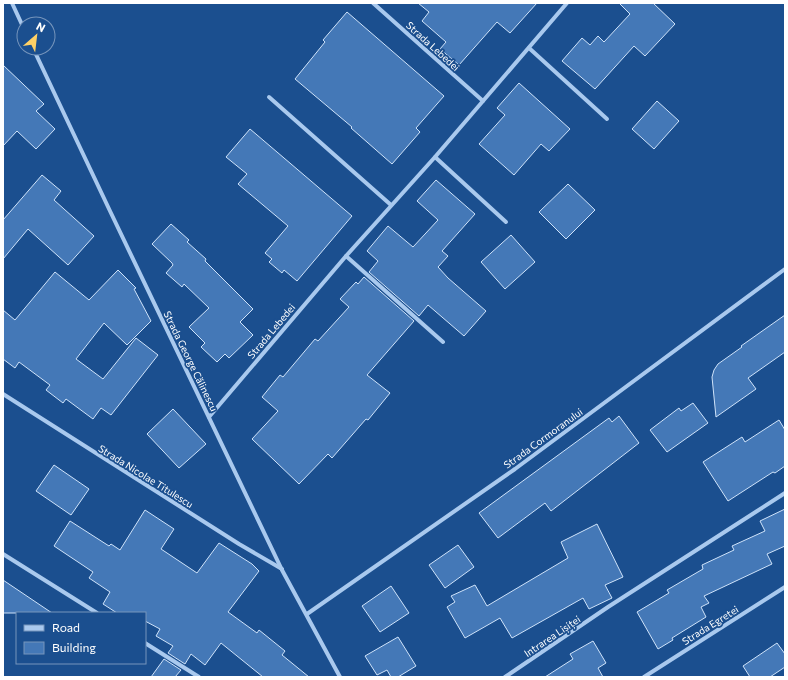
<svg xmlns="http://www.w3.org/2000/svg" width="788" height="680" font-family="Commissioner,sans-serif">
	<rect width="100%" height="100%" fill="#1b4f8f"/>
	<!-- building -->
	<g fill="#4478b7" stroke="#cfe3fa">
		<path d="M 418,3 L 537,3 L 510,33 L 497,22 L 459,65 L 440,49 L 446,42 L 422,21 L 429,12 Z"/>
		<path d="M 619,3 L 653,3 L 675,24 L 645,56 L 634,46 L 595,89 L 562,61 L 582,38 L 590,45 L 598,36 L 604,42 L 630,14 Z"/>
		<path d="M 347,12 L 444,96 L 416,128 L 420,132 L 392,164 L 351,128 L 352,127 L 295,79 L 325,42 L 323,40 Z"/>
		<path d="M 3,65 L 44,104 L 36,111 L 55,129 L 36,149 L 17,131 L 3,146 Z"/>
		<path d="M 519,83 L 570,129 L 549,151 L 541,144 L 514,175 L 479,144 L 505,115 L 497,108 Z"/>
		<path d="M 657,101 L 679,121 L 654,149 L 632,129 Z"/>
		<path d="M 250,129 L 352,216 L 297,281 L 284,270 L 282,273 L 269,262 L 272,259 L 265,253 L 288,226 L 238,184 L 247,174 L 226,157 Z"/>
		<path d="M 42,175 L 61,191 L 54,200 L 94,236 L 68,265 L 28,229 L 3,259 L 3,220 Z"/>
		<path d="M 436,180 L 475,214 L 442,251 L 448,256 L 438,267 L 448,278 L 486,311 L 464,336 L 428,305 L 419,316 L 369,272 L 378,261 L 367,251 L 388,226 L 413,247 L 438,220 L 417,201 Z"/>
		<path d="M 568,184 L 595,210 L 566,239 L 539,212 Z"/>
		<path d="M 171,224 L 189,240 L 187,242 L 206,259 L 205,261 L 253,309 L 240,322 L 253,335 L 229,358 L 225,354 L 217,362 L 201,347 L 205,343 L 189,327 L 209,308 L 184,284 L 182,287 L 166,273 L 173,265 L 172,263 L 152,244 Z"/>
		<path d="M 511,235 L 535,262 L 505,289 L 481,262 Z"/>
		<path d="M 118,270 L 136,288 L 134,289 L 151,321 L 127,345 L 104,323 L 76,359 L 103,379 L 136,338 L 158,355 L 111,415 L 101,408 L 93,419 L 66,399 L 63,403 L 46,390 L 50,385 L 19,362 L 15,368 L 3,359 L 3,310 L 15,320 L 55,272 L 89,300 Z"/>
		<path d="M 364,277 L 414,321 L 367,375 L 390,393 L 368,420 L 366,419 L 332,458 L 328,454 L 299,484 L 252,439 L 278,411 L 262,397 L 280,375 L 283,377 L 315,339 L 318,341 L 349,307 L 340,299 L 356,282 L 358,284 Z"/>
		<path d="M 785,315 L 785,352 L 748,378 L 756,389 L 716,417 L 712,377 L 714,370 L 718,364 L 742,347 L 741,346 Z"/>
		<path d="M 693,403 L 708,423 L 667,452 L 650,430 L 679,408 L 681,411 Z"/>
		<path d="M 173,409 L 206,444 L 179,468 L 147,434 Z"/>
		<path d="M 619,416 L 639,443 L 551,511 L 545,503 L 498,538 L 479,513 L 609,418 L 612,422 Z"/>
		<path d="M 779,420 L 785,430 L 785,466 L 775,473 L 773,472 L 728,501 L 703,462 L 742,437 L 745,442 Z"/>
		<path d="M 54,465 L 89,489 L 71,515 L 36,491 Z"/>
		<path d="M 785,509 L 785,546 L 767,554 L 772,564 L 704,596 L 709,603 L 701,607 L 706,617 L 672,638 L 673,640 L 658,649 L 637,612 L 669,593 L 667,590 L 703,569 L 702,565 L 734,550 L 732,546 L 765,531 L 760,521 Z"/>
		<path d="M 145,510 L 174,529 L 161,549 L 197,573 L 219,543 L 252,564 L 259,571 L 228,612 L 257,633 L 259,630 L 285,651 L 282,655 L 309,677 L 263,677 L 221,643 L 205,665 L 191,654 L 185,664 L 168,653 L 173,646 L 156,636 L 160,629 L 145,621 L 145,613 L 117,613 L 103,604 L 110,592 L 89,578 L 93,572 L 54,546 L 70,521 L 109,546 L 111,544 L 120,550 Z"/>
		<path d="M 597,524 L 623,577 L 605,585 L 612,598 L 589,609 L 583,598 L 512,638 L 500,618 L 465,638 L 447,607 L 455,602 L 451,596 L 475,585 L 487,606 L 568,558 L 561,542 Z"/>
		<path d="M 458,545 L 474,567 L 445,588 L 429,565 Z"/>
		<path d="M 3,580 L 52,613 L 3,613 Z"/>
		<path d="M 391,586 L 409,613 L 380,632 L 362,606 Z"/>
		<path d="M 398,637 L 416,666 L 398,677 L 391,677 L 387,670 L 377,675 L 365,656 Z"/>
		<path d="M 593,641 L 606,663 L 598,668 L 603,677 L 545,677 L 573,659 L 570,654 Z"/>
		<path d="M 777,643 L 785,654 L 785,667 L 770,677 L 750,677 L 743,666 Z"/>
		<path d="M 164,659 L 181,670 L 175,677 L 151,677 Z"/>
	</g>
	<g fill="none" stroke-linecap="round" stroke-linejoin="round">
		<!-- street -->
		<g stroke="#a9c9ee" stroke-width="4">
			<path d="M 12,3 L 24,29"/>
			<path d="M 373,3 L 483,101"/>
			<path d="M 33,48 L 110,211 L 282,570 L 340,677"/>
			<path d="M 529,48 L 607,119"/>
			<path d="M 269,97 L 391,205"/>
			<path d="M 435,157 L 506,222"/>
			<path d="M 346,256 L 443,342"/>
			<path d="M 3,394 L 239,544 L 282,569"/>
			<path d="M 209,417 L 346,256 L 435,157 L 567,3"/>
			<path d="M 3,554 L 97,613"/>
			<path d="M 307,614 L 515,469 L 785,269"/>
			<path d="M 145,643 L 199,677"/>
			<path d="M 505,677 L 608,607 L 785,493"/>
			<path d="M 644,677 L 785,587"/>
		</g>
	</g>
	<g text-anchor="middle" dominant-baseline="central" stroke-width="3.5" stroke-linejoin="round" paint-order="stroke">
		<!-- street labels -->
		<g font-size="10" fill="#fff" stroke="#1b4f8f">
			<text transform="translate(433 46) rotate(42)">Strada Lebedei</text>
			<text transform="translate(271 331) rotate(-50)">Strada Lebedei</text>
			<text transform="translate(191 361) rotate(64)">Strada George Călinescu</text>
			<text transform="translate(543 438) rotate(-36)">Strada Cormoranului</text>
			<text transform="translate(146 476) rotate(32)">Strada Nicolae Titulescu</text>
			<text transform="translate(710 625) rotate(-32)">Strada Egretei</text>
			<text transform="translate(552 636) rotate(-34)">Intrarea Lișiței</text>
		</g>
	</g>
	<!-- border -->
	<rect width="788" height="680" fill="none" stroke="#ffffff" stroke-width="8"/>
	<!-- legend -->
	<rect x="16" y="612" width="130" height="52" fill="#1b4f8f" stroke="#7695bc"/>
	<rect x="24" y="625" width="20" height="6" fill="#a9c9ee" stroke="#7695bc"/>
	<text x="52" y="632" font-size="12" fill="#ffffff">Road</text>
	<rect x="24" y="642" width="20" height="12" fill="#4478b7" stroke="#7695bc"/>
	<text x="52" y="652" font-size="12" fill="#ffffff">Building</text>
	<!-- north arrow -->
	<g transform="translate(36 36) rotate(28)"><circle r="19" fill="#1b4f8f" stroke="#7695bc"/>
	<path d="M0-3L7 15L0 10L-7 15Z" fill="#ffd166"/>
	<text y="-6" font-size="11" font-weight="bold" text-anchor="middle" fill="#ffffff">N</text>
	</g>
</svg>
